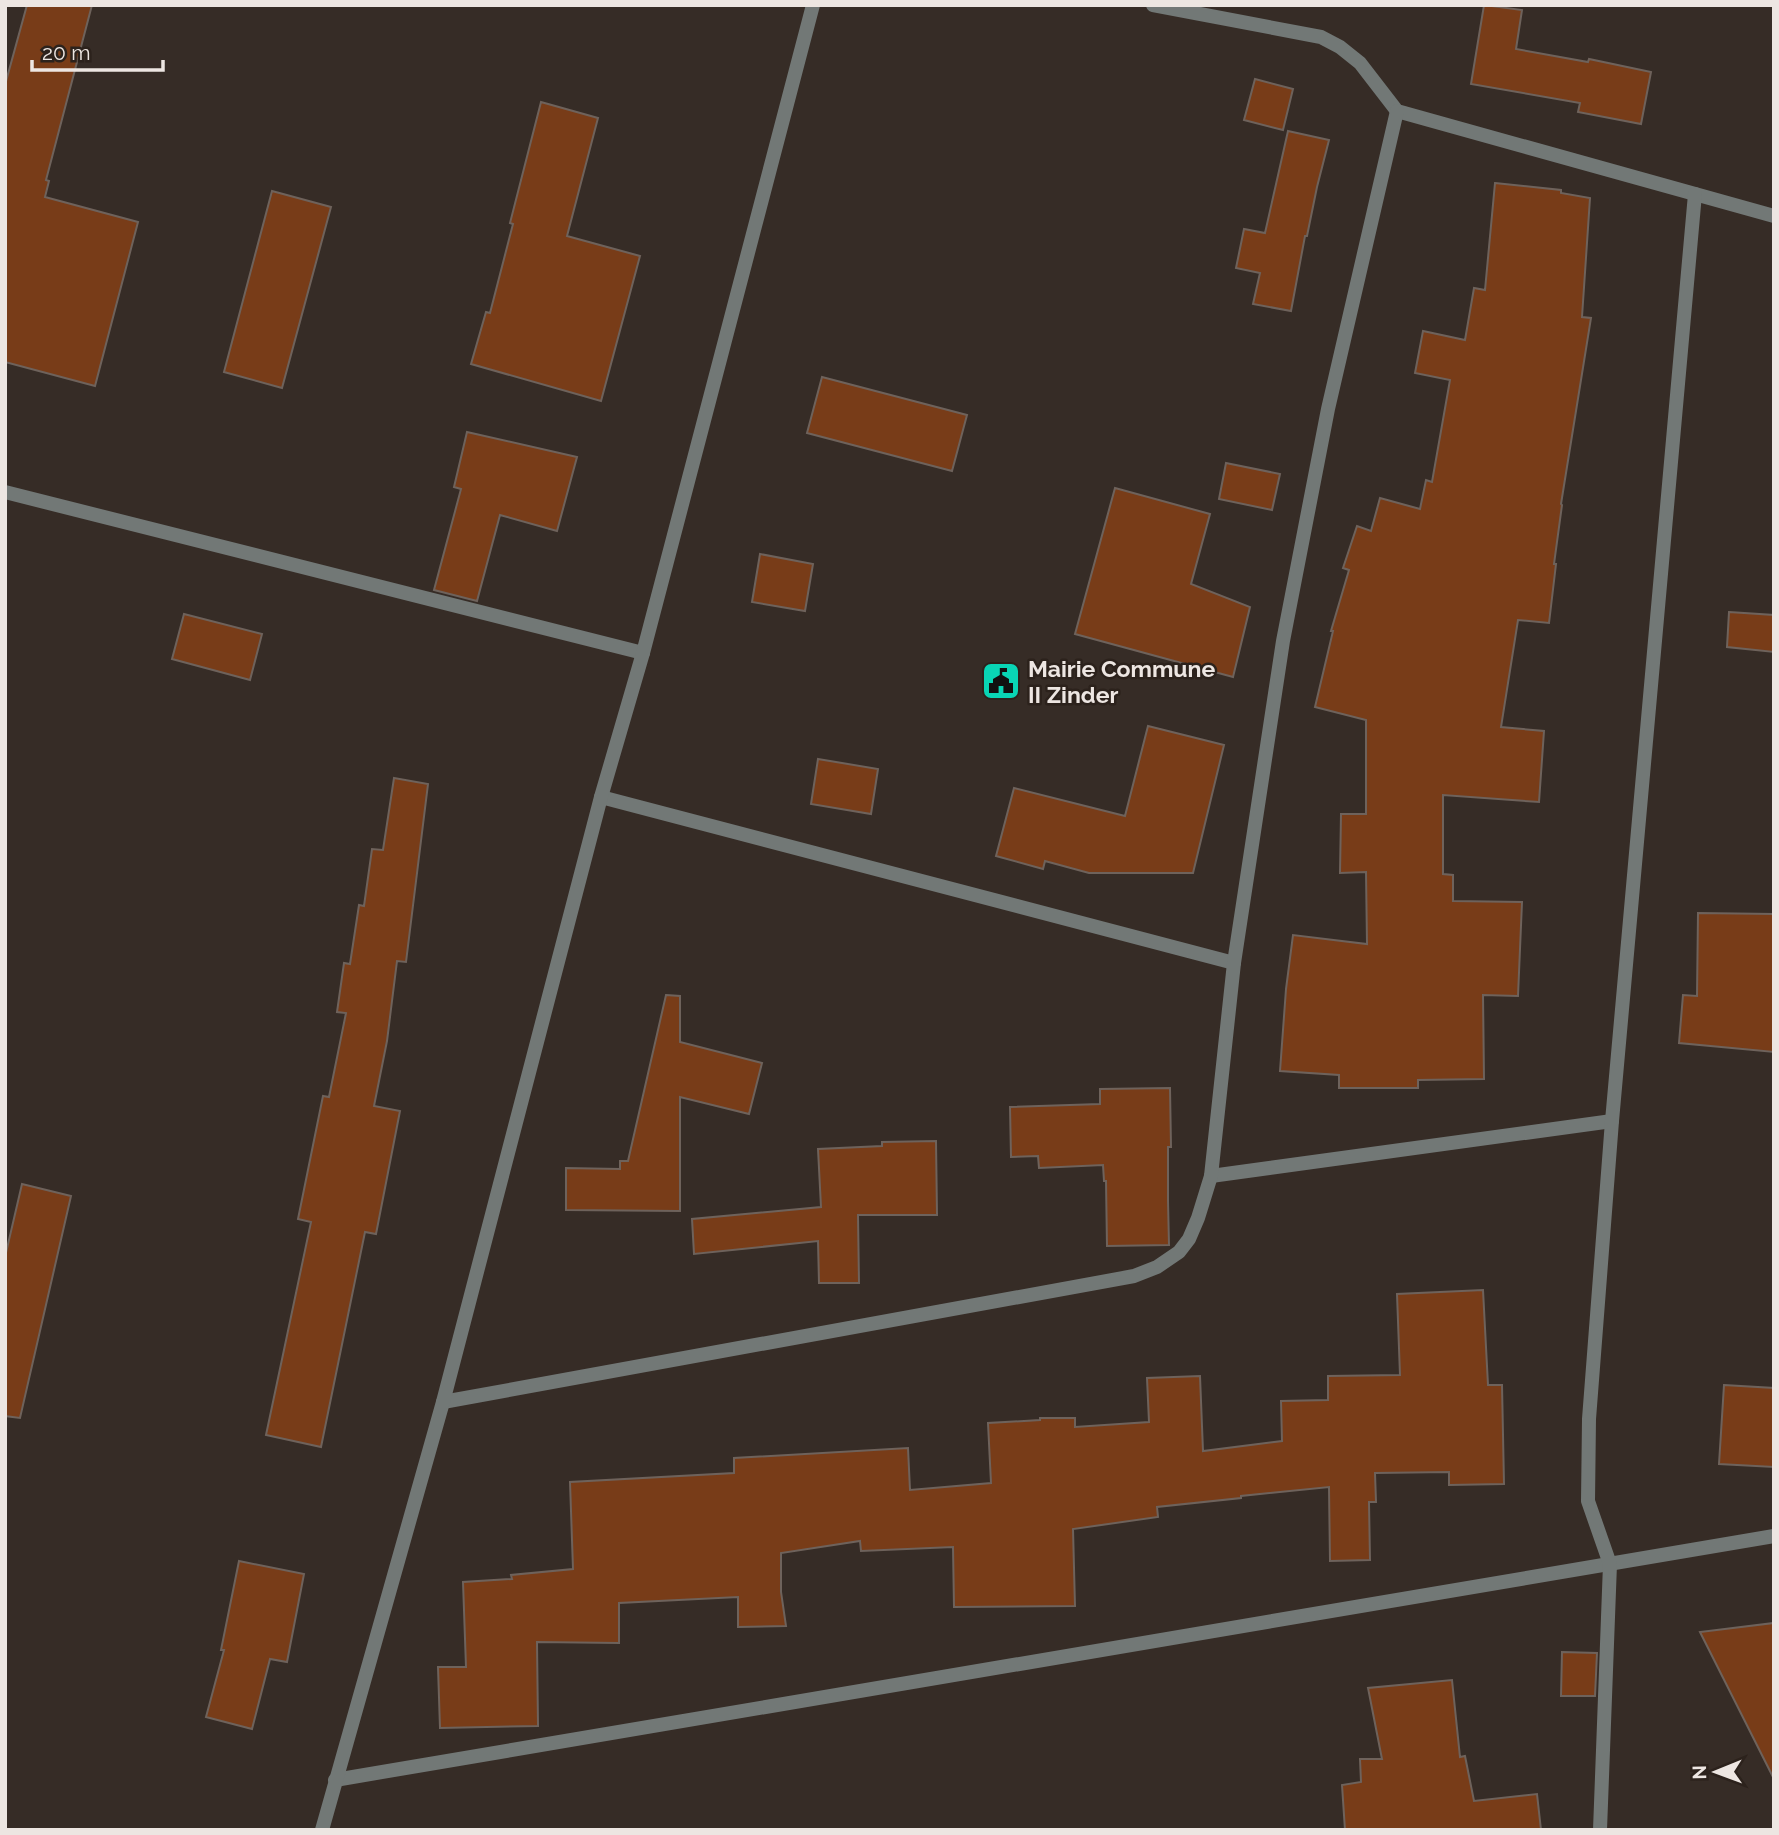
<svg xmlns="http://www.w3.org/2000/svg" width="1779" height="1835" font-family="Raleway,sans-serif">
	<rect width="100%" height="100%" fill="#362c26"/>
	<!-- building -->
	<g fill="#783c18" stroke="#6e625b" stroke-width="2">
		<path d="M 27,5 L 92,5 L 46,180 L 49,181 L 45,197 L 138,222 L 95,386 L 5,362 L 5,85 Z"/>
		<path d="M 1484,5 L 1522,10 L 1516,49 L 1588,62 L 1589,59 L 1651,72 L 1641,124 L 1578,112 L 1580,103 L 1471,84 Z"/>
		<path d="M 1255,79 L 1293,89 L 1283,130 L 1244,120 Z"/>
		<path d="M 541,102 L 598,118 L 567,236 L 640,256 L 601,401 L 471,364 L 486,312 L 490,313 L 513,224 L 510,223 Z"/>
		<path d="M 1288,131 L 1329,140 L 1317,187 L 1307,236 L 1305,236 L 1291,311 L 1253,304 L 1260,273 L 1236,268 L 1244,229 L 1265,233 Z"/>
		<path d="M 1495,183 L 1561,190 L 1561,193 L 1590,198 L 1582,317 L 1591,318 L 1561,504 L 1562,505 L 1554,564 L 1556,564 L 1549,623 L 1518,620 L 1501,727 L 1544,731 L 1539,802 L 1443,795 L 1443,874 L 1453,875 L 1453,901 L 1522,902 L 1518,996 L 1483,995 L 1484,1079 L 1418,1080 L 1418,1088 L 1339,1088 L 1339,1075 L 1280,1071 L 1286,989 L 1293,935 L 1367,944 L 1366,872 L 1340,873 L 1341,814 L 1366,814 L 1366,720 L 1315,707 L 1333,631 L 1331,631 L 1349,570 L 1343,568 L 1357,526 L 1371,531 L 1380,498 L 1420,509 L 1426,480 L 1432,482 L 1450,380 L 1415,373 L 1423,331 L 1465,340 L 1474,288 L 1485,290 Z"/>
		<path d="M 272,191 L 331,207 L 282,388 L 224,372 Z"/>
		<path d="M 822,377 L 967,415 L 952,471 L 807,433 Z"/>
		<path d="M 467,432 L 577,457 L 557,531 L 500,515 L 477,601 L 434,590 L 461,489 L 454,487 Z"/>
		<path d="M 1226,463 L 1280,474 L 1272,510 L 1219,499 Z"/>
		<path d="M 1115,488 L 1210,514 L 1191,584 L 1250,607 L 1233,677 L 1075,634 Z"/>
		<path d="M 760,554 L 813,564 L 805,611 L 752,602 Z"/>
		<path d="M 1729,612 L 1774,615 L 1774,652 L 1727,647 Z"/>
		<path d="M 184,614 L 262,634 L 250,680 L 172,659 Z"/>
		<path d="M 1148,726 L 1224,745 L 1193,873 L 1089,873 L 1045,861 L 1043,869 L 996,856 L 1014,788 L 1125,816 Z"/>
		<path d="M 818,759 L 878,769 L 871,814 L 811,804 Z"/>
		<path d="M 394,778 L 428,784 L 406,962 L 397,961 L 387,1041 L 374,1106 L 400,1111 L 376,1234 L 365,1232 L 321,1447 L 266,1435 L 311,1222 L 298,1219 L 323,1096 L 329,1097 L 346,1013 L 337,1012 L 344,963 L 350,964 L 359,905 L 364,906 L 372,849 L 383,850 Z"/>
		<path d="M 1698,913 L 1774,914 L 1774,1052 L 1679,1043 L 1683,995 L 1697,996 Z"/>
		<path d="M 666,995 L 680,996 L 680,1042 L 762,1063 L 749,1114 L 680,1097 L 680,1211 L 566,1210 L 566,1168 L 620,1169 L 620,1161 L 628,1161 Z"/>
		<path d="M 1170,1088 L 1171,1147 L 1168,1147 L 1168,1201 L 1169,1245 L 1107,1246 L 1106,1181 L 1104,1181 L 1103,1165 L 1039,1168 L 1038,1156 L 1011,1157 L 1010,1107 L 1100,1104 L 1100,1089 Z"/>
		<path d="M 936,1141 L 937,1215 L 858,1215 L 859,1283 L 819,1283 L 818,1241 L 694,1254 L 692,1219 L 821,1207 L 818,1149 L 882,1146 L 882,1142 Z"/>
		<path d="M 22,1184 L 71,1196 L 20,1418 L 5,1416 L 5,1257 Z"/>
		<path d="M 1483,1290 L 1488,1385 L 1502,1385 L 1504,1484 L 1449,1485 L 1449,1472 L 1375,1473 L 1376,1502 L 1369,1502 L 1370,1560 L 1330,1561 L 1329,1487 L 1241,1496 L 1241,1498 L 1157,1507 L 1158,1517 L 1073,1529 L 1075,1606 L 954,1607 L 953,1547 L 861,1551 L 860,1541 L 781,1553 L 781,1592 L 786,1626 L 738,1627 L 738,1597 L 619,1603 L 619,1643 L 537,1642 L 538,1726 L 440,1728 L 438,1667 L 466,1667 L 463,1582 L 512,1579 L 511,1575 L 573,1569 L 570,1482 L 734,1473 L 734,1458 L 908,1448 L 910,1490 L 991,1483 L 988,1423 L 1040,1420 L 1040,1418 L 1075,1418 L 1075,1427 L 1149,1422 L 1147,1378 L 1200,1376 L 1203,1451 L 1282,1441 L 1281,1401 L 1328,1400 L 1328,1376 L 1400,1375 L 1397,1294 Z"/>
		<path d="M 1724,1385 L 1774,1388 L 1774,1467 L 1719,1464 Z"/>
		<path d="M 239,1561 L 304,1574 L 287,1662 L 270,1659 L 252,1729 L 206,1717 L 224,1650 L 221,1650 Z"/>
		<path d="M 1774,1623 L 1774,1779 L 1700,1632 Z"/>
		<path d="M 1562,1652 L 1597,1653 L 1595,1696 L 1561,1696 Z"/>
		<path d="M 1452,1680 L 1460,1757 L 1465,1756 L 1474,1801 L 1537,1794 L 1541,1830 L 1345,1830 L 1342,1785 L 1361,1782 L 1360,1759 L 1382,1759 L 1368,1688 Z"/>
	</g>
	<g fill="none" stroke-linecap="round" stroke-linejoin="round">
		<!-- minor -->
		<g stroke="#727876" stroke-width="14">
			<path d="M 1153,5 L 1321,37 L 1340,47 L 1360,63 L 1397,111 L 1774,216"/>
			<path d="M 5,492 L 643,653"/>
			<path d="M 601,797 L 1234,963"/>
			<path d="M 1211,1176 L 1612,1121"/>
			<path d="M 443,1402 L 1134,1276 L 1157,1267 L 1179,1252 L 1189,1239 L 1198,1218 L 1211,1176 L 1234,963 L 1283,641 L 1328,409 L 1397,111"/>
			<path d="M 335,1780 L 1774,1536"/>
			<path d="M 322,1830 L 443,1402 L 601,797 L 643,653 L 813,5"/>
			<path d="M 1600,1830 L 1610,1564 L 1588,1501 L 1589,1419 L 1612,1121 L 1695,194"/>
		</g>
	</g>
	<!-- icons -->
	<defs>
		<symbol id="civic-square" viewBox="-11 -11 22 22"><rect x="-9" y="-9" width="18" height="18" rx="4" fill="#09d5b5" stroke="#2c221c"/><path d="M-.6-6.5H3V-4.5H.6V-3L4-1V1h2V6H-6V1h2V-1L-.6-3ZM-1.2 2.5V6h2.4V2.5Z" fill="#111"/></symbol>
	</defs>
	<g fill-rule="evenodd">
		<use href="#civic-square" x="979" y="659" width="44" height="44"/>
	</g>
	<g text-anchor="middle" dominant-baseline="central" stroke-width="5" stroke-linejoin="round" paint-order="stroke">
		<!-- poi labels -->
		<g font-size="23" font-weight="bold" fill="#ede6e2" stroke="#2c221c" text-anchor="start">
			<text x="1028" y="668">Mairie Commune<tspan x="1028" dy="26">II Zinder</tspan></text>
		</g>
	</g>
	<!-- border -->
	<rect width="1779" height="1835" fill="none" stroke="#ede6e2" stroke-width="14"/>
	<!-- north arrow -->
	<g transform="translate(1716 1772) rotate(269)" stroke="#2c221c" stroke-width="5" paint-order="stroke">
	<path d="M0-5L12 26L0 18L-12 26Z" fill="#ede6e2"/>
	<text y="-10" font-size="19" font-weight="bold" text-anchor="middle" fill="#ede6e2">N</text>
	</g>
	<!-- scale -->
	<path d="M32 60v10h131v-10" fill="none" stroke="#ede6e2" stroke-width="3.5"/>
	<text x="42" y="60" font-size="21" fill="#ede6e2" stroke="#2c221c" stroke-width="5" paint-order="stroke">20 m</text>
</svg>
